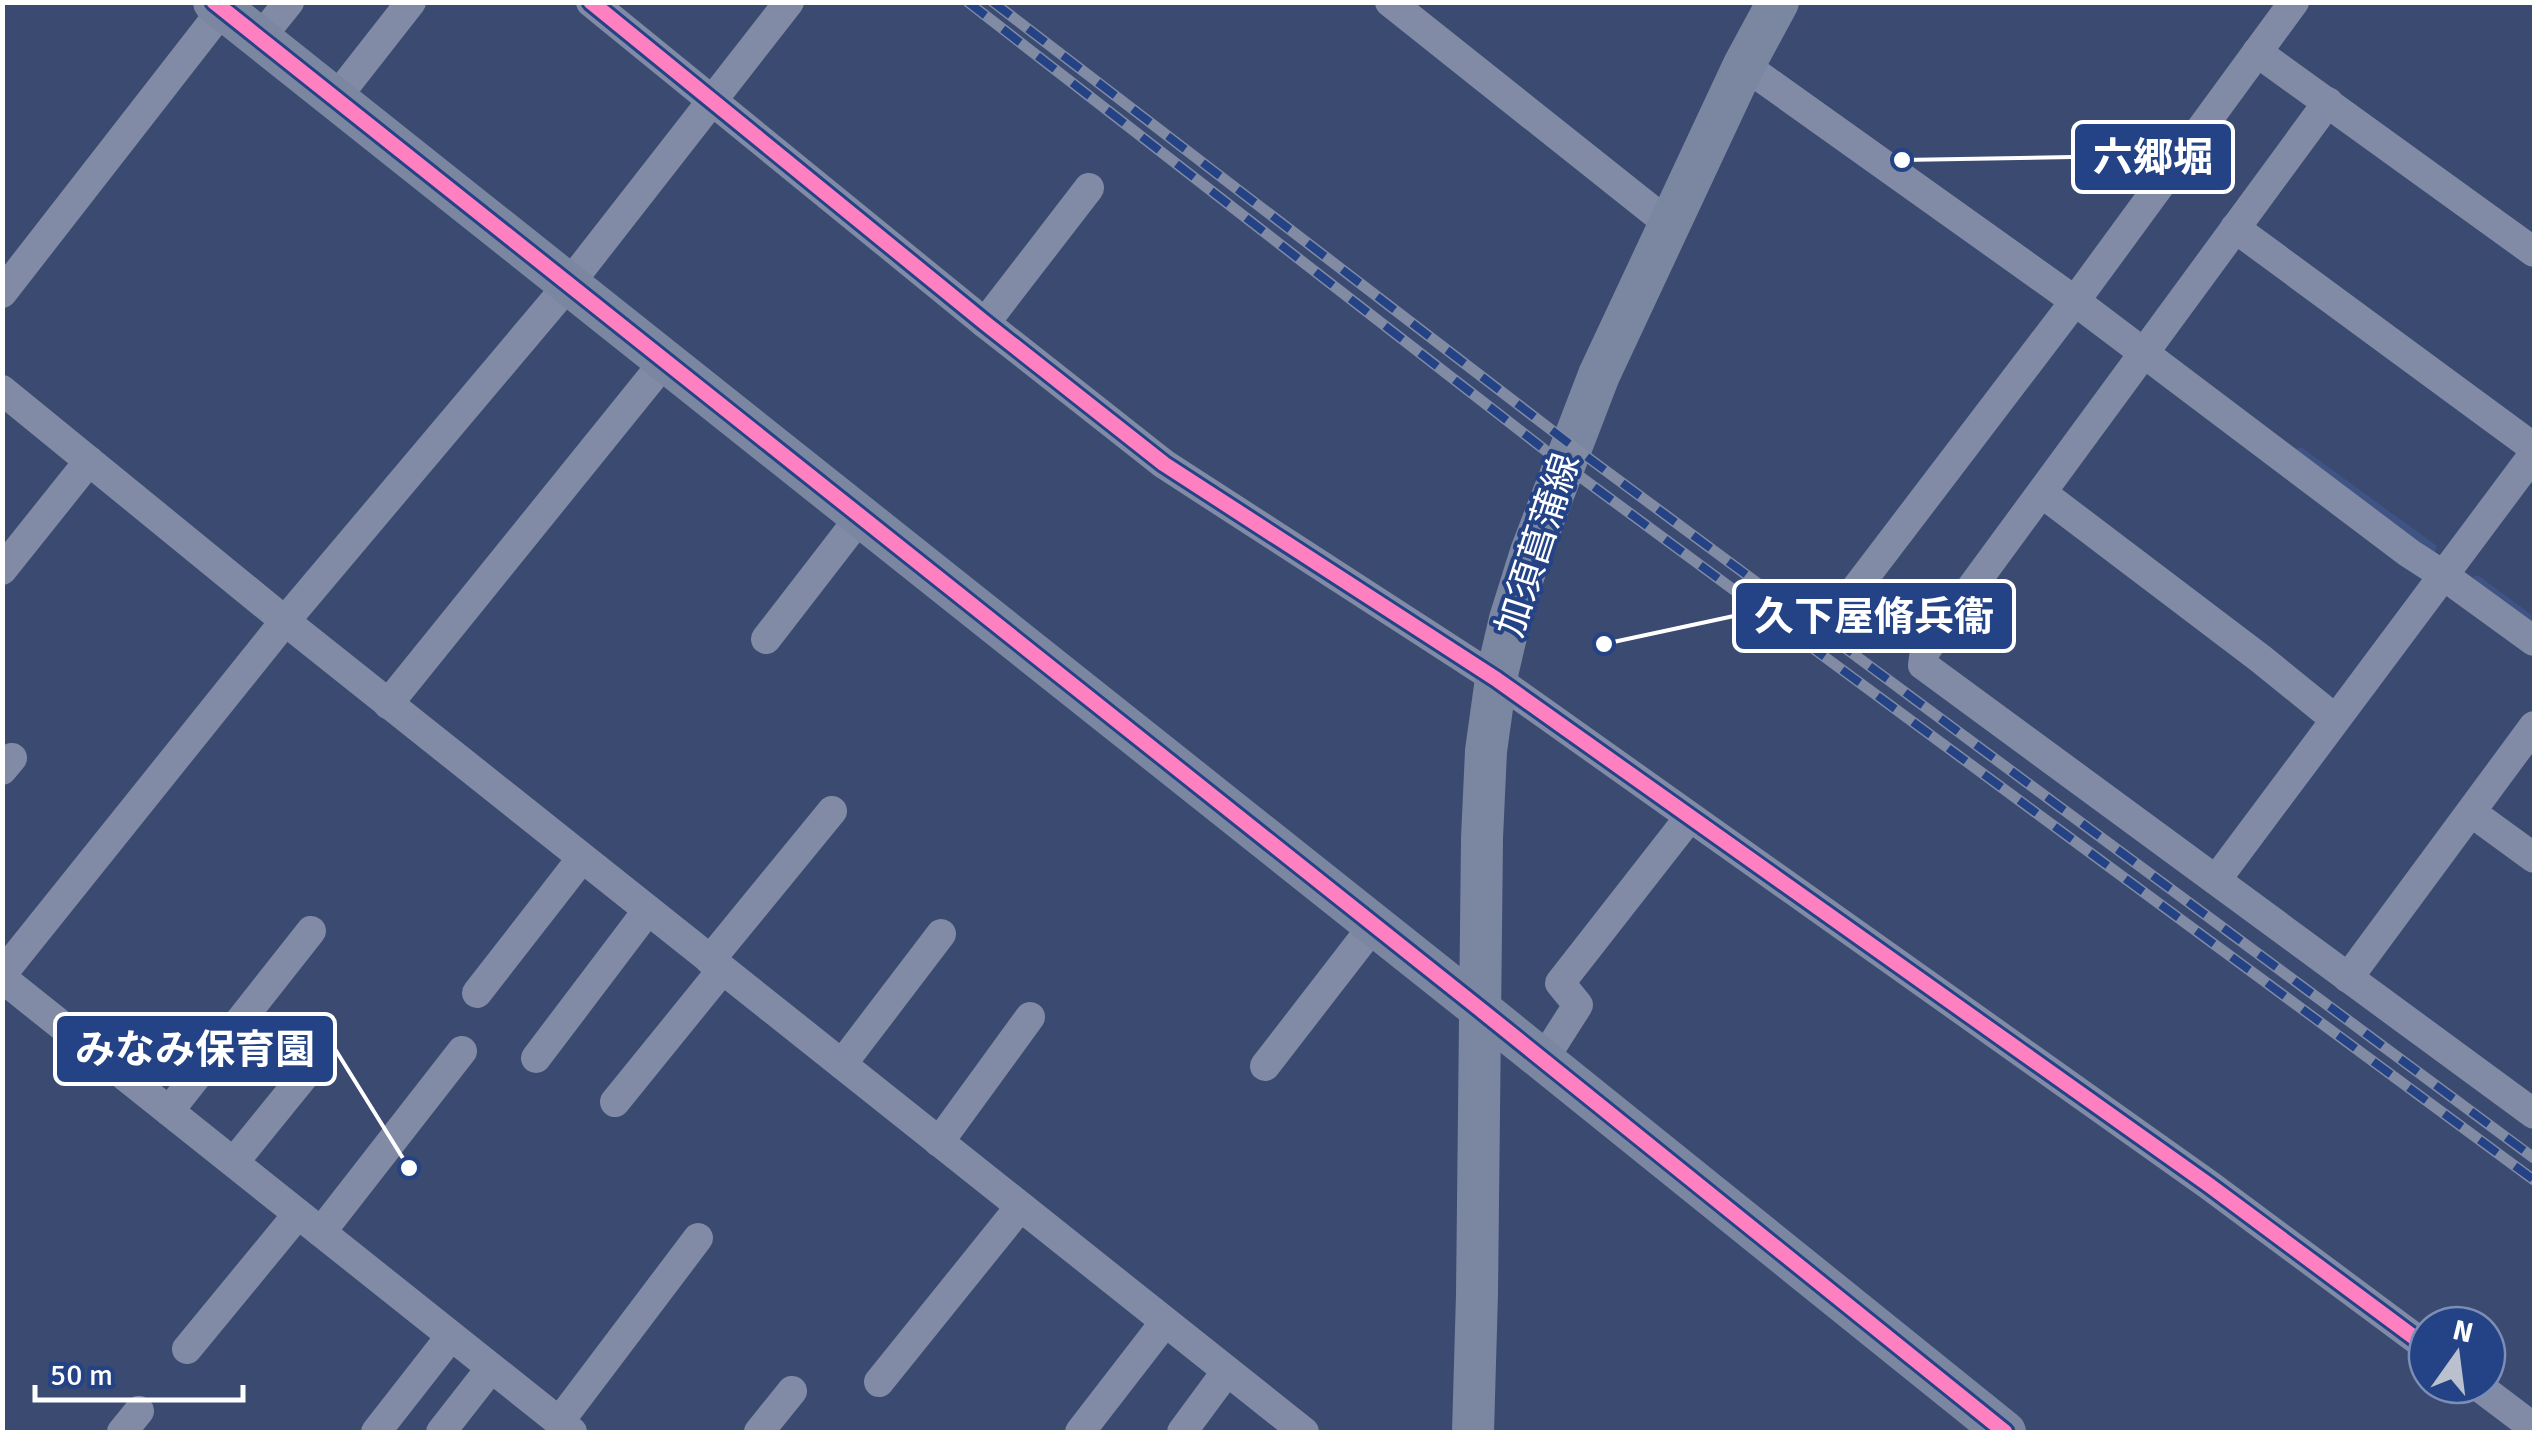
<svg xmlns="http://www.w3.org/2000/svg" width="2537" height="1435" font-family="Signika,'Noto Sans JP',sans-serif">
	<rect width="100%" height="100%" fill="#3a4a70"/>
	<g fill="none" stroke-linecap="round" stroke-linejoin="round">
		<!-- stream -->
		<g stroke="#3f5484" stroke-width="9">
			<path d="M 2300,452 L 2432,548"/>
			<path d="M 2477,580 L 2534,622"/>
		</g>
		<!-- street -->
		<g stroke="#818ba5" stroke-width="30">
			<path d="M 591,2 L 985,323 L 1164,464 L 1496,679 L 2209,1185 L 2427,1347"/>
			<path d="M 1390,2 L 1669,224"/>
			<path d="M 260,38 L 289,2"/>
			<path d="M 2257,52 L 2534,252"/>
			<path d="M 1744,65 L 2075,301 L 2409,553 L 2443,575 L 2534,641"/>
			<path d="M 335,99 L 411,2"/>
			<path d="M 2328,102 L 1925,651 L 1923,665 L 2534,1114"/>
			<path d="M 2235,228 L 2534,448"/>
			<path d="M 2,293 L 223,9"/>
			<path d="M 985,323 L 1089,188"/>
			<path d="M 2,390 L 285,621 L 1304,1432"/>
			<path d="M 2042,493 L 2261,659 L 2335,719"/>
			<path d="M 2,570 L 89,461"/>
			<path d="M 1845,603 L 2075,301 L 2294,2"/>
			<path d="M 766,639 L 861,516"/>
			<path d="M 388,704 L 665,361"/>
			<path d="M 2,770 L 12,758"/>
			<path d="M 2471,812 L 2534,858"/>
			<path d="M 2216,880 L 2534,454"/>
			<path d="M 710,960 L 832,811"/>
			<path d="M 2,974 L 285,621 L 569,284 L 789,2"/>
			<path d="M 2,978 L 572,1432"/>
			<path d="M 2348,978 L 2534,726"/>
			<path d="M 477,993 L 582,858"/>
			<path d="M 536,1058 L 648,910"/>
			<path d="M 1543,1060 L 1578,1005 L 1560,983 L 1689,818"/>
			<path d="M 842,1064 L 941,934"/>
			<path d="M 1265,1066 L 1374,925"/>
			<path d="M 615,1102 L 722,970"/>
			<path d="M 169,1111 L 311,931"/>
			<path d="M 939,1142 L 1030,1017"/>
			<path d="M 234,1162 L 320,1056"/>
			<path d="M 321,1232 L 462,1051"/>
			<path d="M 187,1349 L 298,1214"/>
			<path d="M 879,1382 L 1020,1207"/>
			<path d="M 2477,1385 L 2534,1428"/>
			<path d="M 559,1422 L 698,1238"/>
			<path d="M 122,1432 L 139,1411"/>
			<path d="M 376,1432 L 451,1336"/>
			<path d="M 441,1432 L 491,1368"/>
			<path d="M 759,1432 L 792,1391"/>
			<path d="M 1080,1432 L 1165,1322"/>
			<path d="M 1182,1432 L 1227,1371"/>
		</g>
		<!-- secondary -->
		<g stroke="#7b86a1" stroke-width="42">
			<path d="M 214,2 L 1481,1010 L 2005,1432"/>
			<path d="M 1473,1432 L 1477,1294 L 1482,838 L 1486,751 L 1496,679 L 1510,619 L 1531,552 L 1599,375 L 1744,65 L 1778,2"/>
		</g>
		<defs>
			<g id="rail">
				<path d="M 968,2 L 1563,464 L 2534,1180"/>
				<path d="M 993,2 L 1571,445 L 2534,1158"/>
			</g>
		</defs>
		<!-- rail casing -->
		<use href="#rail" stroke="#818ba4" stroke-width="11"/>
		<!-- rail -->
		<use href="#rail" stroke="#244286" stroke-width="8" stroke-dasharray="22" stroke-linecap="butt"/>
		<defs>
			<g id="cycleway">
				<path d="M 214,2 L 1481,1010 L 2005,1432"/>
				<path d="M 591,2 L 985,323 L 1164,464 L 1496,679 L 2209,1185 L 2427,1347"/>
			</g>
		</defs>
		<!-- cycleway casing -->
		<use href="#cycleway" stroke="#244286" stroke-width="21"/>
		<!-- cycleway -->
		<use href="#cycleway" stroke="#ff80c0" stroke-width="15"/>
	</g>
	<g text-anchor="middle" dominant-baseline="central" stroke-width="8" stroke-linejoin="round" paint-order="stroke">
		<!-- street labels -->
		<g font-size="38" fill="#fff" stroke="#244286">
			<text transform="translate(1538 545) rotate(-72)">加須菖蒲線</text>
		</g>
	</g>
	<!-- callouts -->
	<path fill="none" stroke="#fff" stroke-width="4" d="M1902 160L2073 157M1604 644L1734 616M409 1168L335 1049"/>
	<g fill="#fff" stroke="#244286" stroke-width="4">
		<circle cx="1902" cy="160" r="10"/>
		<circle cx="1604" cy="644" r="10"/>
		<circle cx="409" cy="1168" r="10"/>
	</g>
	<g fill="#244286" stroke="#fff" stroke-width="4">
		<rect x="2073" y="122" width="160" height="70" rx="10"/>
		<rect x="1734" y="581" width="280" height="70" rx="10"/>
		<rect x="55" y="1014" width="280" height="70" rx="10"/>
	</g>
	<g font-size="40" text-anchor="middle" font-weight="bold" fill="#fff">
		<text x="2153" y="171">六郷堀</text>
		<text x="1874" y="630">久下屋脩兵衞</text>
		<text x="195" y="1063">みなみ保育園</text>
	</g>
	<!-- border -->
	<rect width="2537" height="1435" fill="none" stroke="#ffffff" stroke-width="10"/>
	<!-- north arrow -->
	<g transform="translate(2457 1355) rotate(14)"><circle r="48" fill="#244286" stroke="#7c8eb6" stroke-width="2.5"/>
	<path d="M0-8L18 38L0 25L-18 38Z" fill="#bac0cd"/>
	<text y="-15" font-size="28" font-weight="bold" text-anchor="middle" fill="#ffffff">N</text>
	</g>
	<!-- scale -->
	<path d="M35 1385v15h208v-15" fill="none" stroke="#ffffff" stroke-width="5"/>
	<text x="50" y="1385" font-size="30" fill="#ffffff" stroke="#244286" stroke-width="8" paint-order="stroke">50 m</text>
</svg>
